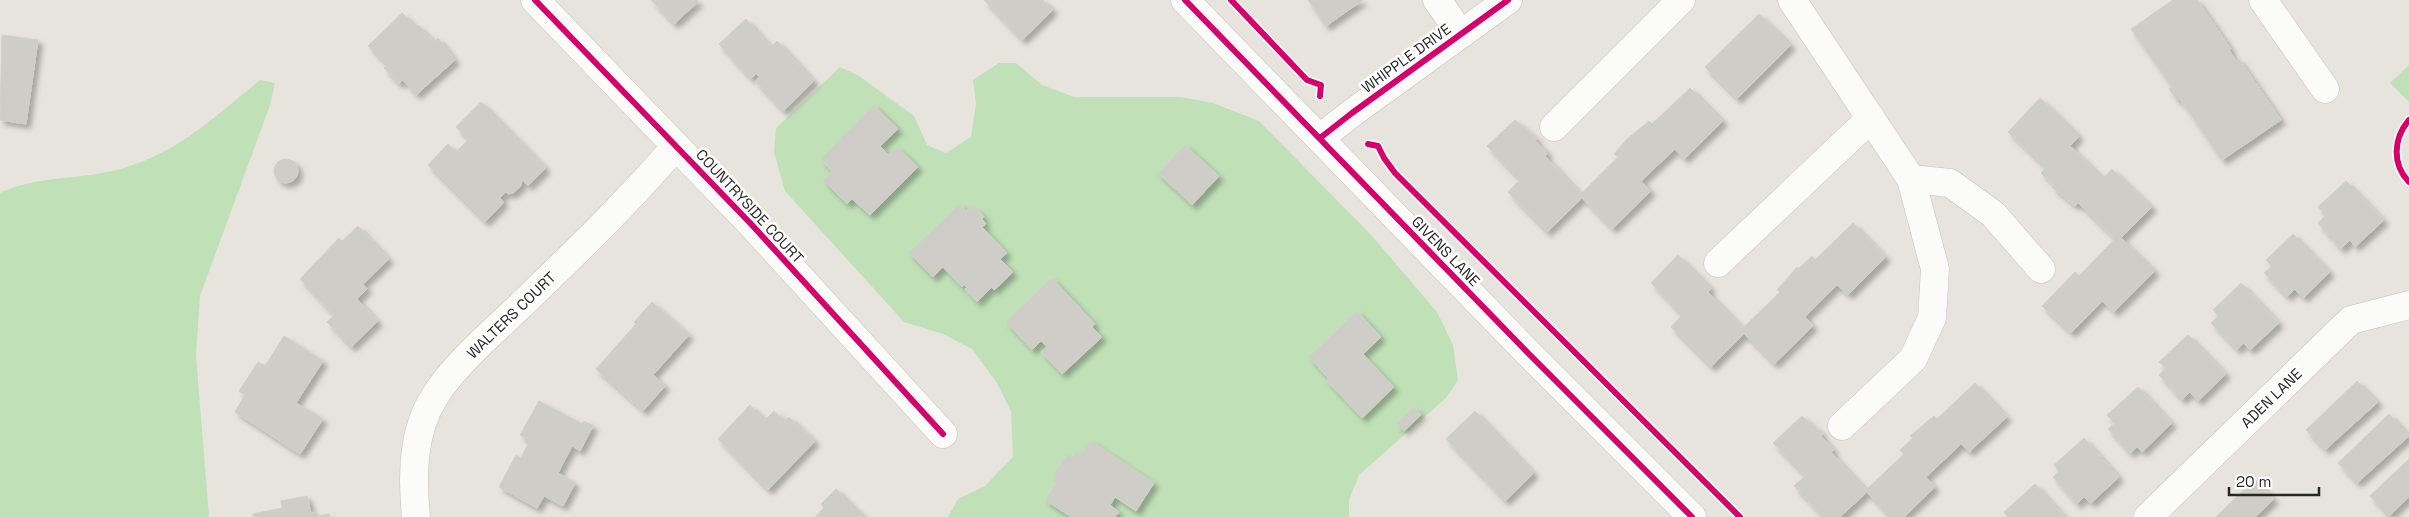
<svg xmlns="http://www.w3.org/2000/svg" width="2409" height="517" font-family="'Space Grotesk',sans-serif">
	<defs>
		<filter id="shadow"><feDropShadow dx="4.5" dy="4.5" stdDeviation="2.5" flood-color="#0004"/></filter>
	</defs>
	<rect width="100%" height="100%" fill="#e6e4dc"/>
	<!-- green -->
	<g fill="#c0e0b7" fill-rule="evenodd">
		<path d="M 999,63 L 1016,63 L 1042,85 L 1074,97 L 1181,97 L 1213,103 L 1259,121 L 1372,236 L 1437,312 L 1453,345 L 1458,380 L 1446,398 L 1359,475 L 1349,500 L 1349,517 L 1115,517 L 1119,512 L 1110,505 L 1115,497 L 1136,511 L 1154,483 L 1091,441 L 1081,456 L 1076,452 L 1072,458 L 1066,456 L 1053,476 L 1058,480 L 1045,499 L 1071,517 L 948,517 L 958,499 L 985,486 L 1013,457 L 1011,411 L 997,383 L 972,349 L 943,334 L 904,322 L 785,191 L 774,152 L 776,128 L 840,67 L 859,76 L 914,116 L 927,145 L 946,153 L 971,137 L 976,104 L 973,80 ZM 874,106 L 898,128 L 880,146 L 889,155 L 897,147 L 918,167 L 870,215 L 852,199 L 821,159 ZM 1185,145 L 1218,176 L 1192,205 L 1158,173 ZM 960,204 L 966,211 L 971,207 L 974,210 L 976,209 L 984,216 L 982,219 L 986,224 L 982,227 L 1006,252 L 1000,259 L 1013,272 L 995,290 L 992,287 L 966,289 L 967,288 L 964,284 L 961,286 L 943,267 L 932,277 L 910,253 ZM 1052,279 L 1095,324 L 1092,327 L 1102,337 L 1062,374 L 1042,352 L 1047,347 L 1041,341 ZM 1357,311 L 1381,337 L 1363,354 L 1394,387 L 1362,418 L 1326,380 L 1328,378 L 1309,357 Z"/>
		<path d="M 2409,65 L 2409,102 L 2390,83 Z"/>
		<path d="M 260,80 L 275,83 L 270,105 L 200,296 L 196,356 L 209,517 L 0,517 L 0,193 C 35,176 74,180 112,171 C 174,157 213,118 260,80 Z"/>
	</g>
	<!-- building -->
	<g fill="#cecdc8" stroke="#d1cfc9" filter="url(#shadow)">
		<path d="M 651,0 L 697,0 L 698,2 L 674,24 Z"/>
		<path d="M 984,0 L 1043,0 L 1053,10 L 1022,40 Z"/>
		<path d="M 1308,0 L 1363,0 L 1326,26 Z"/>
		<path d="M 2173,0 L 2197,0 L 2231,49 L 2229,50 L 2236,61 L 2239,59 L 2281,120 L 2222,160 L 2180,99 L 2178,101 L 2169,89 L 2172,87 L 2131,29 Z"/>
		<path d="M 402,13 L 416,27 L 418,25 L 434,42 L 438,38 L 455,60 L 416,95 L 403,80 L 399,84 L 384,68 L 387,65 L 368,46 Z"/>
		<path d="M 1759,14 L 1791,45 L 1737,99 L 1705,67 Z"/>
		<path d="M 746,19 L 771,47 L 777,41 L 814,81 L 783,111 L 755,81 L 759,77 L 756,74 L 751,79 L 719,44 Z"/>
		<path d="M 2,35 L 38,40 L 26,124 L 0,120 Z"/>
		<path d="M 1690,88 L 1723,121 L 1684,159 L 1675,149 L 1641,181 L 1651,191 L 1612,229 L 1582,198 L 1547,232 L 1508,192 L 1520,180 L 1487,146 L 1515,120 L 1537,139 L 1535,140 L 1548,153 L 1545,156 L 1581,194 L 1618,157 L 1614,154 L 1626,140 L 1649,121 L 1652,124 Z"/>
		<path d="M 2040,98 L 2079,136 L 2070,146 L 2103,178 L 2112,169 L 2152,207 L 2121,238 L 2155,271 L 2114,312 L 2102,301 L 2071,333 L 2042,306 L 2075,272 L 2079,276 L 2115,239 L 2078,203 L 2075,206 L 2052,187 L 2054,185 L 2041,173 L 2046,168 L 2008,132 Z"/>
		<path d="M 481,102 L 546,168 L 528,186 L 522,179 L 521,186 L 513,193 L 508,194 L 506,192 L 500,198 L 504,202 L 485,222 L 428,165 L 448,144 L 456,152 L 469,139 L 456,127 Z"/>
		<path d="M 874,105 L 898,129 L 880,146 L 889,155 L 897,147 L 918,167 L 870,215 L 852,199 L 847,204 L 823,180 L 832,171 L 821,159 Z"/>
		<path d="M 1185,145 L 1219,176 L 1192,205 L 1158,173 Z"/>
		<circle cx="286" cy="171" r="12"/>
		<path d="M 2346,181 L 2384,220 L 2355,247 L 2350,240 L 2341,249 L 2318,223 L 2326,215 L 2318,207 Z"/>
		<path d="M 960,204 L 966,211 L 971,207 L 974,210 L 976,208 L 984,217 L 982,219 L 986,224 L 982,227 L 1007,253 L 1000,259 L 1013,272 L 994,290 L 992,287 L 977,302 L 965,289 L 967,288 L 964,284 L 962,287 L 943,267 L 933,277 L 909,253 Z"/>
		<path d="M 1853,223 L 1886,257 L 1848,295 L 1837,285 L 1805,317 L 1813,326 L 1774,364 L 1744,334 L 1711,367 L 1671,327 L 1682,315 L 1651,283 L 1678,255 L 1711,288 L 1708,292 L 1743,328 L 1780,292 L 1777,290 L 1797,267 L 1798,269 L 1812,256 L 1815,260 Z"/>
		<path d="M 358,226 L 389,259 L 363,284 L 367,289 L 357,299 L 378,321 L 351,347 L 327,322 L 334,315 L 300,279 L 339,238 L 342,241 Z"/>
		<path d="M 2293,234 L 2330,272 L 2303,298 L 2295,289 L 2287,297 L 2264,273 L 2272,266 L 2266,260 Z"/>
		<path d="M 1052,278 L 1095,324 L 1092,327 L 1102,337 L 1062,374 L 1041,352 L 1047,347 L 1041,341 L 1032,350 L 1006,322 Z"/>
		<path d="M 2241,283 L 2279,323 L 2250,350 L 2243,343 L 2237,350 L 2211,323 L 2219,316 L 2213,310 Z"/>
		<path d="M 652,302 L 689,335 L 653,375 L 665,386 L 643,411 L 596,369 L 636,324 L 634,322 Z"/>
		<path d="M 1357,311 L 1381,337 L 1363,354 L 1394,387 L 1362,418 L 1326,380 L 1328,378 L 1309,357 Z"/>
		<path d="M 2188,335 L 2226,374 L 2198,401 L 2190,392 L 2182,400 L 2159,375 L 2166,368 L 2159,362 Z"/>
		<path d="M 284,336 L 323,361 L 296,403 L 323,419 L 300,454 L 235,412 L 245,395 L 239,391 L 258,362 L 265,366 Z"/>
		<path d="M 2357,381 L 2378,402 L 2325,450 L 2306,430 Z"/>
		<path d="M 1975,383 L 2007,417 L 1969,452 L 1961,444 L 1926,477 L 1935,487 L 1904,517 L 1890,517 L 1867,492 L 1840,517 L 1823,517 L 1794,486 L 1805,476 L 1773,443 L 1802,416 L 1823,434 L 1821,436 L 1834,450 L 1831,452 L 1866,490 L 1904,454 L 1900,450 L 1913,438 L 1910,436 L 1934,416 L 1937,419 Z"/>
		<path d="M 2138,387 L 2172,423 L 2142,452 L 2137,447 L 2130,453 L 2108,429 L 2115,423 L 2107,415 Z"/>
		<path d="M 539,401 L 582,424 L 584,421 L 593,426 L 580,451 L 572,446 L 558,473 L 575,483 L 563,506 L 544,496 L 537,508 L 499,487 L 516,455 L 521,458 L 528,444 L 525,442 L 528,439 L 520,435 Z"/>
		<path d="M 750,405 L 765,420 L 774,411 L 785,421 L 789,417 L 815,441 L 768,490 L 718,439 Z"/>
		<path d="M 1414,407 L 1421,415 L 1404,431 L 1397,424 Z"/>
		<path d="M 1475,411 L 1534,473 L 1505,501 L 1446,439 Z"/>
		<path d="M 2389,414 L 2409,436 L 2357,483 L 2338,463 Z"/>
		<path d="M 2084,438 L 2119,477 L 2091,503 L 2084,497 L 2077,504 L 2053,477 L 2059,471 L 2054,465 Z"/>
		<path d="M 1091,441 L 1154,483 L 1136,511 L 1115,497 L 1110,505 L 1119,512 L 1115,517 L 1071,517 L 1045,500 L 1058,480 L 1053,476 L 1067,455 L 1072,458 L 1076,452 L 1081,456 Z"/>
		<path d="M 2409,459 L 2409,497 L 2389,516 L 2370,496 Z"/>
		<path d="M 2255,479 L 2274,499 L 2255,517 L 2216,517 Z"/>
		<path d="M 2035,484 L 2065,517 L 2008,517 L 2004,512 Z"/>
		<path d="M 836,489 L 864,517 L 815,517 L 824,508 L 821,504 Z"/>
		<path d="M 307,496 L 311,513 L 314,512 L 314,517 L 329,514 L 330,517 L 253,517 L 253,514 L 282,508 L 281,501 Z"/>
	</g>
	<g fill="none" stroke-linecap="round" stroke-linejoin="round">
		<defs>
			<g id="minor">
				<path d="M 535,0 L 752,225 L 943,434"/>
				<path d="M 1185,0 L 1528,353 L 1692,517"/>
				<path d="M 1437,0 L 1461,34"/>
				<path d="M 1792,0 L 1911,179 L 1935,269 L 1932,318 L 1913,359 L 1842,426"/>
				<path d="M 2263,0 L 2325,89"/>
				<path d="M 1554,127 L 1681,0"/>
				<path d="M 1320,138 L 1352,113 L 1508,0"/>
				<path d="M 1911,179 L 1950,183 L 1993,214 L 2041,269"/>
				<path d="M 1718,263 L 1871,118"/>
				<path d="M 416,517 C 412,477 412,431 435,396 C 455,364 493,332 521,305 C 575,253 627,203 676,146"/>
				<path d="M 2148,517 L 2351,320 L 2409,305"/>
			</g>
		</defs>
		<!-- minor casing -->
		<use href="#minor" stroke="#c4c2c2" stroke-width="29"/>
		<!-- minor -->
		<use href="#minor" stroke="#fbfbfa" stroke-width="28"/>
		<defs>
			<g id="cycleway">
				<path d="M 535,0 L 752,225 L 943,434"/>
				<path d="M 1185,0 L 1528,353 L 1692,517"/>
				<path d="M 1231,0 L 1307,80 L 1321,85 L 1320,96"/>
				<path d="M 2409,120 C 2393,139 2392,164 2409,182"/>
				<path d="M 1320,138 L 1352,113 L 1508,0"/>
				<path d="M 1368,144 L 1378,146 L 1384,158 L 1395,173 L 1740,517"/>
			</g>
		</defs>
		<!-- cycleway casing -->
		<use href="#cycleway" stroke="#fff" stroke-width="9"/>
		<!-- cycleway -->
		<use href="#cycleway" stroke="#d6006c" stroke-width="6"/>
	</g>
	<g text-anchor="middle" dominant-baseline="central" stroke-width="5" stroke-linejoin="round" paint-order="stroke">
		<!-- street labels -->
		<g font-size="15" fill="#272727" stroke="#fff">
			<text transform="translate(1406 58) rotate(-36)">WHIPPLE DRIVE</text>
			<text transform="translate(750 206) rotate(47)">COUNTRYSIDE COURT</text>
			<text transform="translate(1446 251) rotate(46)">GIVENS LANE</text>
			<text transform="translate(511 315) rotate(-44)">WALTERS COURT</text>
			<text transform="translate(2271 398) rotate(-44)">ADEN LANE</text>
		</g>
	</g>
	<!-- scale -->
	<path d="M2229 487v8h90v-8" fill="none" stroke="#272727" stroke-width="2.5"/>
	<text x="2236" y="487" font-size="15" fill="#272727" stroke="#ffffff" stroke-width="4" paint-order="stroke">20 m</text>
</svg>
